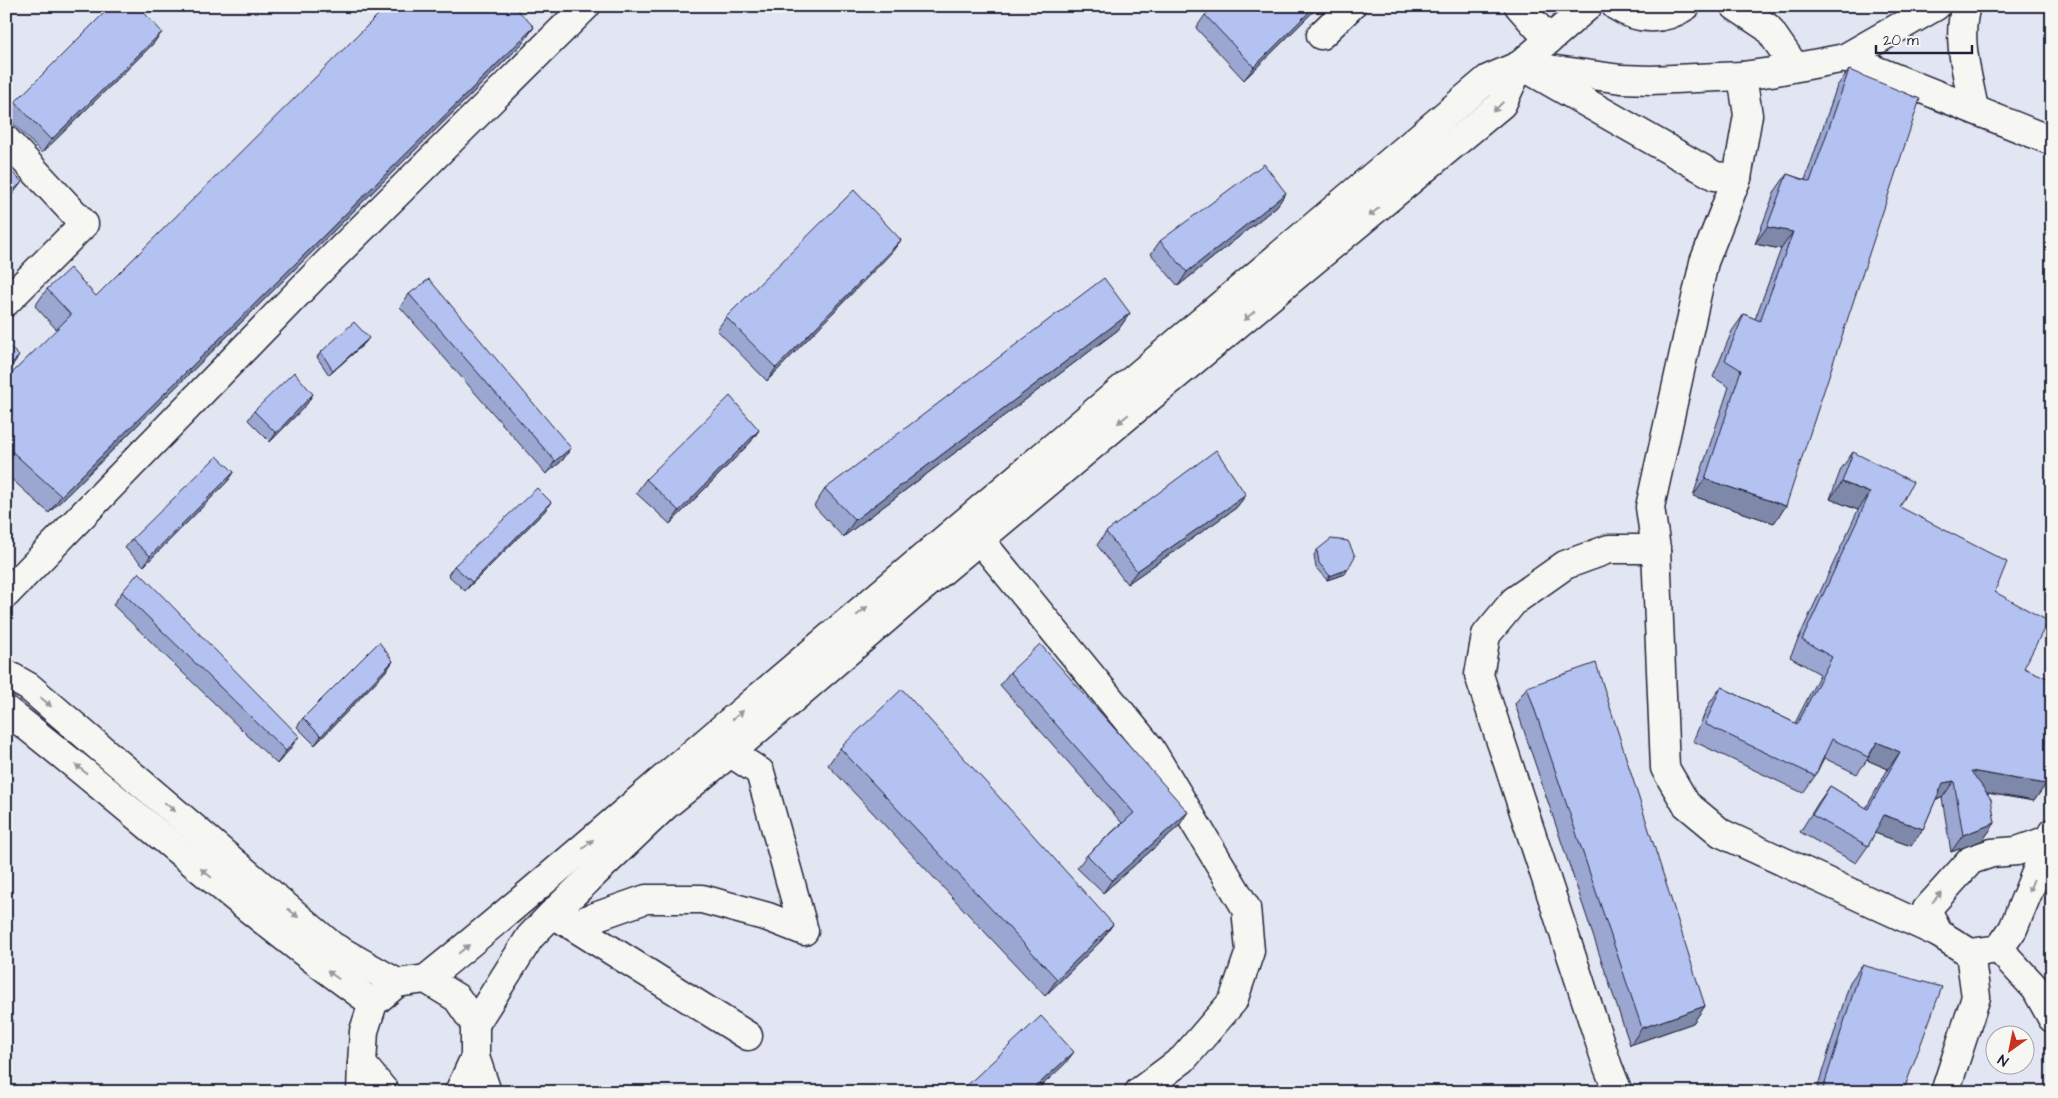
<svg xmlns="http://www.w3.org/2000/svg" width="2058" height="1098" font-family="'Architects Daughter',sans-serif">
	<rect width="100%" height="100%" fill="#e2e6f2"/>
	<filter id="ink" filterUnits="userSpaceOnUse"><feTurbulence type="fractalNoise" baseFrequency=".02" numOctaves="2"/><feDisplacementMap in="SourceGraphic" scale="10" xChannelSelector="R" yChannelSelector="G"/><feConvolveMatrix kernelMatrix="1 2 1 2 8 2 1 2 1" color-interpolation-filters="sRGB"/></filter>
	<g filter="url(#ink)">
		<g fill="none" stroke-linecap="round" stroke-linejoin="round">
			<defs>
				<g id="street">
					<path d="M 1519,6 L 1549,40"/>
					<path d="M 1616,6 C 1639,21 1664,21 1686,6"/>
					<path d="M 1735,6 L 1768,28 L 1795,67"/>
					<path d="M 1966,6 C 1956,39 1968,76 1974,109"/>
					<path d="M 1321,35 L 1351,6"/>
					<path d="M 1845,58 L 2052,141"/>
					<path d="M 1520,65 L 1621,79 L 1651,80 L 1742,76 L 1771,72 L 1845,58 L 1936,6"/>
					<path d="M 1533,72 L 1715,176 L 1737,178"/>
					<path d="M 1742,76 L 1748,115 L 1737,178 L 1704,262 L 1650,507 L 1656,549 L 1665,768 L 1686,804 L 1721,833 L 1938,933"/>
					<path d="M 6,140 L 84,224 L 6,302"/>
					<path d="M 980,540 L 1150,748 L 1246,908 L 1250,951 L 1233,1001 L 1183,1059 L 1139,1092"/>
					<path d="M 6,594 L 326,264 L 586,6"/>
					<path d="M 2048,840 L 2017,851 L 1992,853 L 1971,860 L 1927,909 L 1938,933 L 1970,953 L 1999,949 L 2013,929 L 2052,833"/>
					<path d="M 560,918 L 748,1036"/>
					<path d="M 572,925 L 646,899 L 702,899 L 768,917 L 804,931 L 760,772 L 717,744"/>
					<path d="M 1999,949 L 2036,989 L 2052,1018"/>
					<path d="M 426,979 C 528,897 625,811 725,726 C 980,511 1232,293 1488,79 L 1520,65 L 1588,6"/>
					<path d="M 475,1024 L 530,937 L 553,913 L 665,806 L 730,753 L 910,598 L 1144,402 L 1502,104 L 1520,65"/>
					<path d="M 361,1092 L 362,1064"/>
					<path d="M 1618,1092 L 1608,1067 L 1479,675 L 1486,635 L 1514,601 L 1565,565 L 1609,549 L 1656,549"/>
					<path d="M 1945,1092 L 1976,997 L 1970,953"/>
				</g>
				<g id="secondary">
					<path d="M 6,674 L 29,687 L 332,946 L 397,983"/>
					<path d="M 6,710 C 130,806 245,913 373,1003"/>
					<path d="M 475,1057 L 487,1092"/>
					<path d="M 385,1092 L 362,1064 L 364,1031 L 373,1003 L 397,983 L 426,979 L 457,998 L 475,1024 L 475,1057 L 459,1092"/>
				</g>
			</defs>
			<!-- street casing -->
			<use href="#street" stroke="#22223b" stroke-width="31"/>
			<!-- secondary casing -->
			<use href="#secondary" stroke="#22223b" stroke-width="31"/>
			<!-- street -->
			<use href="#street" stroke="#f6f6f2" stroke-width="28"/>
			<!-- secondary -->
			<use href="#secondary" stroke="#f6f6f2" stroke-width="28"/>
		</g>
		<!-- wall -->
		<g fill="#9ba7d0" stroke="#22223b">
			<path d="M 1214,6 L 1319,6 L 1244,80 L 1196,28 L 1205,15 Z"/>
			<path d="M 534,27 L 522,44 L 49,513 L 6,474 L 6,379 L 57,330 L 35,306 L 47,289 L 96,296 Z"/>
			<path d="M 162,32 L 152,45 L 42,153 L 6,116 L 6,114 L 15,102 Z"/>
			<path d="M 1849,70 L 1786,506 L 1774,523 L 1693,496 L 1729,387 L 1713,377 L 1732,331 L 1744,314 L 1755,319 L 1781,249 L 1755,244 L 1775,191 L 1787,174 L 1805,180 L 1837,86 Z"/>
			<path d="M 1286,193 L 1277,206 L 1178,286 L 1151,254 L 1160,241 Z"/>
			<path d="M 901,240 L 891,253 L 767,381 L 717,330 L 726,317 Z"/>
			<path d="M 409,294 L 571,448 L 562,461 L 546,474 L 400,307 Z"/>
			<path d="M 1130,313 L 1118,330 L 843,537 L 814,506 L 825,489 Z"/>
			<path d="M 365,343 L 329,375 L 317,357 L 321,352 Z"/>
			<path d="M 307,404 L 270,442 L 248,420 L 254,411 Z"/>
			<path d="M 759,430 L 750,443 L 670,524 L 636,493 L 646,479 Z"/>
			<path d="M 1853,452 L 1900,507 L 1995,592 L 2024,668 L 2046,784 L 2034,801 L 1987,793 L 1995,823 L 1983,840 L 1951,852 L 1942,798 L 1936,799 L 1923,829 L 1911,846 L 1875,833 L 1868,846 L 1856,863 L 1800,832 L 1818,803 L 1830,786 L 1866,808 L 1888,769 L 1867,760 L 1857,774 L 1824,758 L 1815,776 L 1803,793 L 1693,741 L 1709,704 L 1721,687 L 1795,723 L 1820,674 L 1790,657 L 1858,510 L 1830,499 L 1841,469 Z"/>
			<path d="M 234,472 L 228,481 L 144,566 L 125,548 L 132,539 Z"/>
			<path d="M 1246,495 L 1236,508 L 1127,584 L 1097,545 L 1106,532 Z"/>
			<path d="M 545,511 L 465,591 L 448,575 L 454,566 Z"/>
			<path d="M 1317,550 L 1345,574 L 1327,580 L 1316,568 L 1314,555 Z"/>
			<path d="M 122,592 L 290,749 L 277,764 L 113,605 Z"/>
			<path d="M 393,661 L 387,670 L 315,745 L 297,727 L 303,718 Z"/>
			<path d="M 1010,672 L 1179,826 L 1103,893 L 1077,868 L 1087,855 L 1122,823 L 1000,685 Z"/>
			<path d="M 1527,687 L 1705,1006 L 1693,1023 L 1630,1045 L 1515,704 Z"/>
			<path d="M 840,748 L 1113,924 L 1101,941 L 1045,996 L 828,765 Z"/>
			<path d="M 1862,965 L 1903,1092 L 1816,1092 L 1850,982 Z"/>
		</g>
		<!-- shaded-wall -->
		<g fill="#7e88a9" stroke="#22223b">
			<path d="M 1315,6 L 1319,6 L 1244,80 L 1254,67 Z"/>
			<path d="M 534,27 L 522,44 L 49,513 L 61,496 Z"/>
			<path d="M 162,32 L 152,45 L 42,153 L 51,140 Z"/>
			<path d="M 22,182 L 12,195 L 6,202 L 6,198 Z"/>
			<path d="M 1286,193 L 1277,206 L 1178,286 L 1187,272 Z"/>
			<path d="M 1767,227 L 1793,232 L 1781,249 L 1755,244 Z"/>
			<path d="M 901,240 L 891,253 L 767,381 L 776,368 Z"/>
			<path d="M 1130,313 L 1118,330 L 843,537 L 855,520 Z"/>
			<path d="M 369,338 L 365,343 L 329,375 L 333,371 Z"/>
			<path d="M 19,356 L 12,366 L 6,372 L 6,369 Z"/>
			<path d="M 313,394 L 307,404 L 270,442 L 276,433 Z"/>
			<path d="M 759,430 L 750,443 L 670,524 L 679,511 Z"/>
			<path d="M 571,448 L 562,461 L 546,474 L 555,461 Z"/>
			<path d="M 234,472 L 228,481 L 144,566 L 150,556 Z"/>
			<path d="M 1705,479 L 1786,506 L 1774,523 L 1693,496 Z"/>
			<path d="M 1842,482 L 1870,493 L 1858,510 L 1830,499 Z"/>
			<path d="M 1246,495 L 1236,508 L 1127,584 L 1137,571 Z"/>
			<path d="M 551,502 L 545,511 L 465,591 L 472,582 Z"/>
			<path d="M 1348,569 L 1345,574 L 1327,580 L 1330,576 Z"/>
			<path d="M 393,661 L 387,670 L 315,745 L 321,736 Z"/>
			<path d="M 299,736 L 290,749 L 277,764 L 286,751 Z"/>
			<path d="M 1877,742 L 1900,752 L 1888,769 L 1867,760 Z"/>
			<path d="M 1971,771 L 2046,784 L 2034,801 L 1959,788 Z"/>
			<path d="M 1954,781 L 1942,798 L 1931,800 L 1943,783 Z"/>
			<path d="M 1188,812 L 1179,826 L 1103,893 L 1112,880 Z"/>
			<path d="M 1884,815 L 1923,829 L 1911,846 L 1872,832 Z"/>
			<path d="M 1995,823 L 1983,840 L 1951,852 L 1963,835 Z"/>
			<path d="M 1113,924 L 1101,941 L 1045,996 L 1057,979 Z"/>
			<path d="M 1705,1006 L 1693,1023 L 1630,1045 L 1642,1028 Z"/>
			<path d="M 1074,1052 L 1064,1065 L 1035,1092 L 1030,1092 Z"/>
		</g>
		<!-- building -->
		<g fill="#b4c2f2" stroke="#22223b">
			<path d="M 111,6 L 138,6 L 162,32 L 51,140 L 15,102 Z"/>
			<path d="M 387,6 L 514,6 L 534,27 L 61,496 L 6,446 L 6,379 L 71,315 L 47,289 L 70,268 L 96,296 Z"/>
			<path d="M 1214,6 L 1315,6 L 1254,67 L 1205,15 Z"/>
			<path d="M 1849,70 L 1920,99 L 1786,506 L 1705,479 L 1741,370 L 1725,360 L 1744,314 L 1760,321 L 1793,232 L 1767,227 L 1787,174 L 1810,182 Z"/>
			<path d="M 1264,164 L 1286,193 L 1187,272 L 1160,241 Z"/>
			<path d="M 6,166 L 22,182 L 6,198 Z"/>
			<path d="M 854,190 L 901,240 L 776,368 L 726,317 Z"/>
			<path d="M 1104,278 L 1130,313 L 855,520 L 825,489 Z"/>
			<path d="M 429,279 L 571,448 L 555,461 L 409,294 Z"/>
			<path d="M 354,322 L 369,338 L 333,371 L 321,352 Z"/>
			<path d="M 6,343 L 19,356 L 6,369 Z"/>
			<path d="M 294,372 L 313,394 L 276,433 L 254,411 Z"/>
			<path d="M 730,396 L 759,430 L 679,511 L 646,479 Z"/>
			<path d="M 1216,450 L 1246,495 L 1137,571 L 1106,532 Z"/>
			<path d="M 1853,452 L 1913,482 L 1900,507 L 2007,562 L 1995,592 L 2048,621 L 2024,668 L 2052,680 L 2052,772 L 2046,784 L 1971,771 L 1991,799 L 1995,823 L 1963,835 L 1954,781 L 1943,783 L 1923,829 L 1884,815 L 1868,846 L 1812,815 L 1830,786 L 1868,809 L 1900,752 L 1877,742 L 1868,757 L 1832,739 L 1815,776 L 1705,724 L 1721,687 L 1797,724 L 1832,657 L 1802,640 L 1870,493 L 1842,482 Z"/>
			<path d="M 217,456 L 234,472 L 150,556 L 132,539 Z"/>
			<path d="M 537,488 L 551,502 L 472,582 L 454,566 Z"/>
			<path d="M 1331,539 L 1348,541 L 1355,556 L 1348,569 L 1330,576 L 1319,563 L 1317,550 Z"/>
			<path d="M 139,572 L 299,736 L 286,751 L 122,592 Z"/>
			<path d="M 379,642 L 393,661 L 321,736 L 303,718 Z"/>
			<path d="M 1040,644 L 1188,812 L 1112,880 L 1087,855 L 1134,813 L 1010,672 Z"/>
			<path d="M 1596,663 L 1705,1006 L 1642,1028 L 1527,687 Z"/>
			<path d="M 902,689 L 1113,924 L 1057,979 L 840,748 Z"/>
			<path d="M 1862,965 L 1942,987 L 1903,1092 L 1822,1092 Z"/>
			<path d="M 1041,1016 L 1074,1052 L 1030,1092 L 960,1092 Z"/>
		</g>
		<!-- one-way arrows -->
		<defs><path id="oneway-solid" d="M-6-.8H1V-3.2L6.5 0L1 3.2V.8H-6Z" transform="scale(1.25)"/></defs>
		<g fill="#9797a0">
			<use href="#oneway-solid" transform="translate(1498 107) rotate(135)"/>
			<use href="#oneway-solid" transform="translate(1374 212) rotate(140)"/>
			<use href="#oneway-solid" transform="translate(1249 316) rotate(141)"/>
			<use href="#oneway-solid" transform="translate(1123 419) rotate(140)"/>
			<use href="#oneway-solid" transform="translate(862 611) rotate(-40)"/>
			<use href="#oneway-solid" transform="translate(46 702) rotate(40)"/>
			<use href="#oneway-solid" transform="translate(738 715) rotate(-40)"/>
			<use href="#oneway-solid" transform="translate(81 769) rotate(-141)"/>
			<use href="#oneway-solid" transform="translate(170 807) rotate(40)"/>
			<use href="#oneway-solid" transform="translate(588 844) rotate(-41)"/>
			<use href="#oneway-solid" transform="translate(206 873) rotate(-141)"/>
			<use href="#oneway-solid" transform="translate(2031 886) rotate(111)"/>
			<use href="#oneway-solid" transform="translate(1937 897) rotate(-49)"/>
			<use href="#oneway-solid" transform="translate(293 913) rotate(40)"/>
			<use href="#oneway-solid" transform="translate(464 949) rotate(-39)"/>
			<use href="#oneway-solid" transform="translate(333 975) rotate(-145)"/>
		</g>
	</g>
	<!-- margin -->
	<rect width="2058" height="1098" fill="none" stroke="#f6f6f2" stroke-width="25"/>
	<rect x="12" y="12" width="2033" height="1073" fill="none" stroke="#22223b" stroke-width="2" filter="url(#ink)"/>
	<!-- north arrow -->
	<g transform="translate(2010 1050) rotate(213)"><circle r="24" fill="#f6f6f2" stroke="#a1a1a9"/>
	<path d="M0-4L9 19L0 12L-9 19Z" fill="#c8321e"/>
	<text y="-8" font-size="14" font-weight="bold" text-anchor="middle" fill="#22223b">N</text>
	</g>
	<!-- scale -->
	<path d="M1876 45v8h96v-8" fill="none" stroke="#22223b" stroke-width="2.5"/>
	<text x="1883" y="45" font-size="15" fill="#22223b" stroke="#f6f6f2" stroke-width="4" paint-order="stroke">20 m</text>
</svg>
